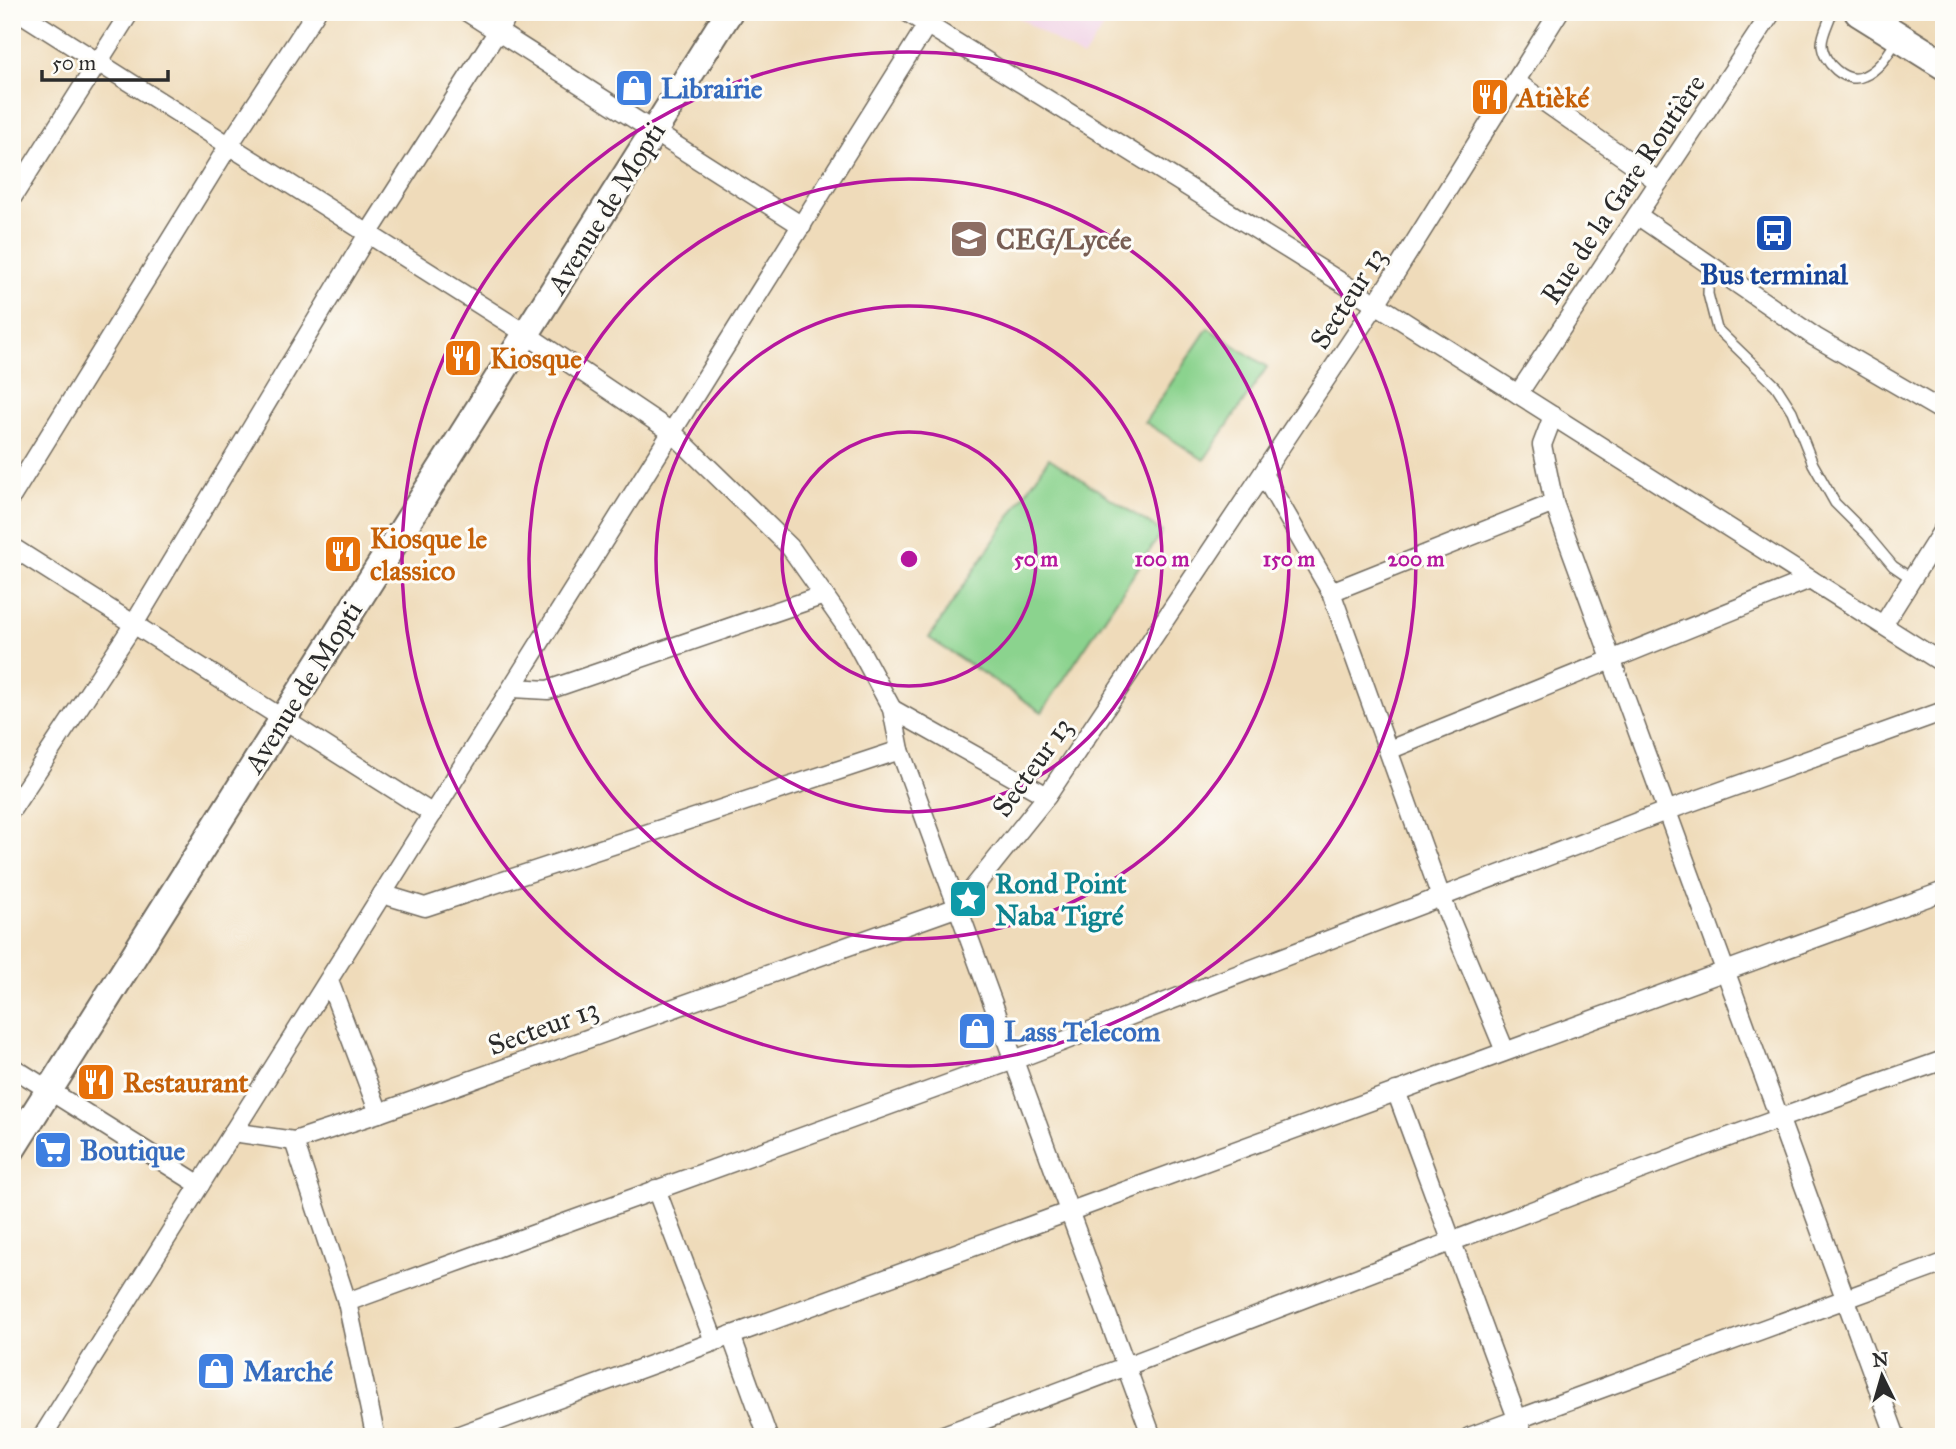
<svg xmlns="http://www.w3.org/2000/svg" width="1956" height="1449" font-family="'IM FELL Great Primer',serif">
	<rect width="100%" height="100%" fill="#fdfcf7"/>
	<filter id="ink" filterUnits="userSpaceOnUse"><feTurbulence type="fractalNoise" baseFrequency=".0143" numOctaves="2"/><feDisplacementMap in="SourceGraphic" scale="14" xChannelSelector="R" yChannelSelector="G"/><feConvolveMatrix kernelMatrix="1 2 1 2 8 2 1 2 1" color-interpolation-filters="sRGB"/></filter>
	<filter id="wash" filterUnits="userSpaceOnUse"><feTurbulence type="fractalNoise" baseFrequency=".00686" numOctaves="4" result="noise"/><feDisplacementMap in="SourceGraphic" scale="28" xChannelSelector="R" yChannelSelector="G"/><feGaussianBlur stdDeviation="1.57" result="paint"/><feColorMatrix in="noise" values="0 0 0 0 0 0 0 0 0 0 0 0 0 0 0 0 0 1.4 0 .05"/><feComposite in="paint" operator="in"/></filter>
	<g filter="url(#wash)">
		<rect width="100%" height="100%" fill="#efdbba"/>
		<!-- built -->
		<path fill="#f0d0e5" d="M 1010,12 L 1113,12 L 1083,58 Z"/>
		<!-- green -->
		<g fill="#8bd38e" stroke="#5b7f5c" stroke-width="2">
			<path d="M 1208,328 L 1267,367 L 1204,460 L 1145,422 Z"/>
			<path d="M 1049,458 L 1162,532 L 1042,712 L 929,638 Z"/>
		</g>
	</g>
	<g filter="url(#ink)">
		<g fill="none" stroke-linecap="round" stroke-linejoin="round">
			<defs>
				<g id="lane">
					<path d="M 1832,12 C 1829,22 1822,34 1822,44 C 1822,62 1846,85 1864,76 C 1880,69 1888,54 1897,40"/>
					<path d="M 1709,265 L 1708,294 L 1717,329 L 1776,386 L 1792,411 L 1813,464 L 1835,503 L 1867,535 L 1893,566 L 1912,579"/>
				</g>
				<g id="street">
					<path d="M 19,12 L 526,334 L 673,433 L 790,547 L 852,635 L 892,709 L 900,750 L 1152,1437"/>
					<path d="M 467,12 L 802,226"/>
					<path d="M 907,12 L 1376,304 L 1944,664"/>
					<path d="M 1516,82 L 1659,182"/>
					<path d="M 12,198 L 130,12"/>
					<path d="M 1637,215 L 1815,337 L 1944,412"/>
					<path d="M 1518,394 L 1772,12"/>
					<path d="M 1553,416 L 1542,445 L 1554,503 L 1896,1437"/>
					<path d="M 1263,474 L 1331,592 L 1441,897 L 1505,1051"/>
					<path d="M 12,496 L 229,145 L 316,12"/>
					<path d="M 12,547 L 433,814"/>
					<path d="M 1331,592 L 1554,503"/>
					<path d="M 1883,625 L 1944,528"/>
					<path d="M 513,688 L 548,690 L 824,595"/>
					<path d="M 892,709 L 1047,796"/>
					<path d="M 1389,750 L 1810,579"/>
					<path d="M 12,809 L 134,624 L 368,234 L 510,12"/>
					<path d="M 382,894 L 425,907 L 900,750"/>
					<path d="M 329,981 L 379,1113"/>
					<path d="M 12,1067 L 200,1185"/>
					<path d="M 1396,1091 L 1524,1437"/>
					<path d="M 233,1132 L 294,1141 L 379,1113 L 958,907 L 1047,796 L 1376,304 L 1559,12"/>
					<path d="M 294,1141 L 347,1302 L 1014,1060 L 1666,811 L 1944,711"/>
					<path d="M 656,1189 L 714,1341"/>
					<path d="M 347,1302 L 375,1434 L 377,1437"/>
					<path d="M 731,1335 L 768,1437"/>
					<path d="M 42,1437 L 935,12"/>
					<path d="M 454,1437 L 1944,891"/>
					<path d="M 938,1437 C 1274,1313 1606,1177 1944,1060"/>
					<path d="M 1469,1437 L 1944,1263"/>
				</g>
				<path id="secondary" d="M 12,1149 L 729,12"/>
				<path id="primary" d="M 1859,12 L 1944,65"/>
			</defs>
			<!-- lane casing -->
			<use href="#lane" stroke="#70695d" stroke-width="12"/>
			<!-- street casing -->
			<use href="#street" stroke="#70695d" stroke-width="21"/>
			<!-- secondary casing -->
			<use href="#secondary" stroke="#70695d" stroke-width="30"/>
			<!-- primary casing -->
			<use href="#primary" stroke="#70695d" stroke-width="32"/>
			<!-- lane -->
			<use href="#lane" stroke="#fff" stroke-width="9"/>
			<!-- street -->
			<use href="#street" stroke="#fff" stroke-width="18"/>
			<!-- secondary -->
			<use href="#secondary" stroke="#fff" stroke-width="26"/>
			<!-- primary -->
			<use href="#primary" stroke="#fff" stroke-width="28"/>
		</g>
	</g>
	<!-- distance rings -->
	<g fill="none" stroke="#b5179e" stroke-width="3.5">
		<circle cx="909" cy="559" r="127"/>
		<circle cx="909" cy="559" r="253"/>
		<circle cx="909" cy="559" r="380"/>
		<circle cx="909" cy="559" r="507"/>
	</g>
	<!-- icons -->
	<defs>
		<symbol id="shop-square" viewBox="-11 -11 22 22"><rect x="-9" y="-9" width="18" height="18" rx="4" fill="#3f7fe0" stroke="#fdfcf7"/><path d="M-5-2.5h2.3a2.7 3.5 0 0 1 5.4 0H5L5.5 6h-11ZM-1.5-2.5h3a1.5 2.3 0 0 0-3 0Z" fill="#fff"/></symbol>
		<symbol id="restaurant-square" viewBox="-11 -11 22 22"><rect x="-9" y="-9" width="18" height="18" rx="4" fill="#e8710a" stroke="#fdfcf7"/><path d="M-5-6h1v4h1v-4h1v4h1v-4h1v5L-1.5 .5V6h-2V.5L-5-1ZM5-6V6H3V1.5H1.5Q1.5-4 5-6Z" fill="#fff"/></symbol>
		<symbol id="bus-square" viewBox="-11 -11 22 22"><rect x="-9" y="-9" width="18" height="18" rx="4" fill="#1a4fb4" stroke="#fdfcf7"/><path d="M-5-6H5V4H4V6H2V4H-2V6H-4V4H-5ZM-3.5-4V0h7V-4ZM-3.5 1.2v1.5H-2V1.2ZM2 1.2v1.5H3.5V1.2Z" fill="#fff"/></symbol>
		<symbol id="school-square" viewBox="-11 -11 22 22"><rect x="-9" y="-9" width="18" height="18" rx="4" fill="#8d6e63" stroke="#fdfcf7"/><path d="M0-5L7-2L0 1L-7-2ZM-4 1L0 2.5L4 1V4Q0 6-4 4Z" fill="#fff"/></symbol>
		<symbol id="sight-square" viewBox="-11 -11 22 22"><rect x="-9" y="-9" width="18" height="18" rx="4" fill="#0f9aa8" stroke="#fdfcf7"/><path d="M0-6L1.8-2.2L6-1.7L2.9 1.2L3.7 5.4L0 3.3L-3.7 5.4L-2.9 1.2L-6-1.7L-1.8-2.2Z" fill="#fff"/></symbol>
		<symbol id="supermarket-square" viewBox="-11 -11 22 22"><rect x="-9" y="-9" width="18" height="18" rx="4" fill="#3f7fe0" stroke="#fdfcf7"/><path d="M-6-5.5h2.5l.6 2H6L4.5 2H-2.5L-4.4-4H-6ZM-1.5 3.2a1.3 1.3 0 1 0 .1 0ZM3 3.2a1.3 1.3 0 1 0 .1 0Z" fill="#fff"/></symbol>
	</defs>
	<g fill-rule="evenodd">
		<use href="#shop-square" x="612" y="66" width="44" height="44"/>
		<use href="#restaurant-square" x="1468" y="75" width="44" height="44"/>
		<use href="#bus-square" x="1752" y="211" width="44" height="44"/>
		<use href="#school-square" x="947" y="217" width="44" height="44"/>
		<use href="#restaurant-square" x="441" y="336" width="44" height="44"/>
		<use href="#restaurant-square" x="321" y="532" width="44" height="44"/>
		<use href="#sight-square" x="946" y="877" width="44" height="44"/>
		<use href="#shop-square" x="955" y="1009" width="44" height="44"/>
		<use href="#restaurant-square" x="74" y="1060" width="44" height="44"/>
		<use href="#supermarket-square" x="31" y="1128" width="44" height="44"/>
		<use href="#shop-square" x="194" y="1349" width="44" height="44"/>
	</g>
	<g text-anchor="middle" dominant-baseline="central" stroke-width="6" stroke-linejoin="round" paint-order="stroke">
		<!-- shop labels -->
		<g font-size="28" font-weight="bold" fill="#366cbe" stroke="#fdfcf7" text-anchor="start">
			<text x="661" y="88">Librairie</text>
			<text x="1004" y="1031">Lass Telecom</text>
			<text x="80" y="1150">Boutique</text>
			<text x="243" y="1371">Marché</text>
		</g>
		<!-- food labels -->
		<g font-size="28" font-weight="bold" fill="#c56008" stroke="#fdfcf7" text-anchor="start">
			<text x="1517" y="97">Atièké</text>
			<text x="490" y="358">Kiosque</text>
			<text x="370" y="538">Kiosque le<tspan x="370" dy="32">classico</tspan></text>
			<text x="123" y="1082">Restaurant</text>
		</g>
		<!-- street labels -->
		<g font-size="28" fill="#2b2b2b" stroke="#fdfcf7">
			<text transform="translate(1623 189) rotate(-56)">Rue de la Gare Routière</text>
			<text transform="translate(606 208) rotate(-58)">Avenue de Mopti</text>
			<text transform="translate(1348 298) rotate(-57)">Secteur 13</text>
			<text transform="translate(303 687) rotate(-58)">Avenue de Mopti</text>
			<text transform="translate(1032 767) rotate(-54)">Secteur 13</text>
			<text transform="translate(543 1027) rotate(-20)">Secteur 13</text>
		</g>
		<!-- education labels -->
		<g font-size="28" font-weight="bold" fill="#785e54" stroke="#fdfcf7" text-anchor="start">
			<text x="996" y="239">CEG/Lycée</text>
		</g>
		<!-- transit labels -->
		<g font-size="28" font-weight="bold" fill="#164399" stroke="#fdfcf7">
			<text x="1774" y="274">Bus terminal</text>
		</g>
		<!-- culture labels -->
		<g font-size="28" font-weight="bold" fill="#0d838f" stroke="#fdfcf7" text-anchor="start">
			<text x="995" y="883">Rond Point<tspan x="995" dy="32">Naba Tigré</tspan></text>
		</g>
	</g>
	<circle cx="909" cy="559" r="10" fill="#b5179e" stroke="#fdfcf7" stroke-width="3.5"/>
	<g font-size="21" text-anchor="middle" font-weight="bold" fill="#b5179e" stroke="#fdfcf7" stroke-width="6" stroke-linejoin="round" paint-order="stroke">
		<text x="1036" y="566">50 m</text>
		<text x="1162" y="566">100 m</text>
		<text x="1289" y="566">150 m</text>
		<text x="1416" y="566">200 m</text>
	</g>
	<!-- margin -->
	<rect width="1956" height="1449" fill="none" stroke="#fdfcf7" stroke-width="42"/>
	<!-- north arrow -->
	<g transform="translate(1882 1376) rotate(355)" stroke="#fdfcf7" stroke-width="5" paint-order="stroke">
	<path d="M0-5L12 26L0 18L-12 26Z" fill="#2b2b2b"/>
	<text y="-10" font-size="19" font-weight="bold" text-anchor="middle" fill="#2b2b2b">N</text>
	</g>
	<!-- scale -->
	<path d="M42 70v10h126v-10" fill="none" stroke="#2b2b2b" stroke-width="3.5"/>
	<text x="52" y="70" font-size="21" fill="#2b2b2b" stroke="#fdfcf7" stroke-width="5" paint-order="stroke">50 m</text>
</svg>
